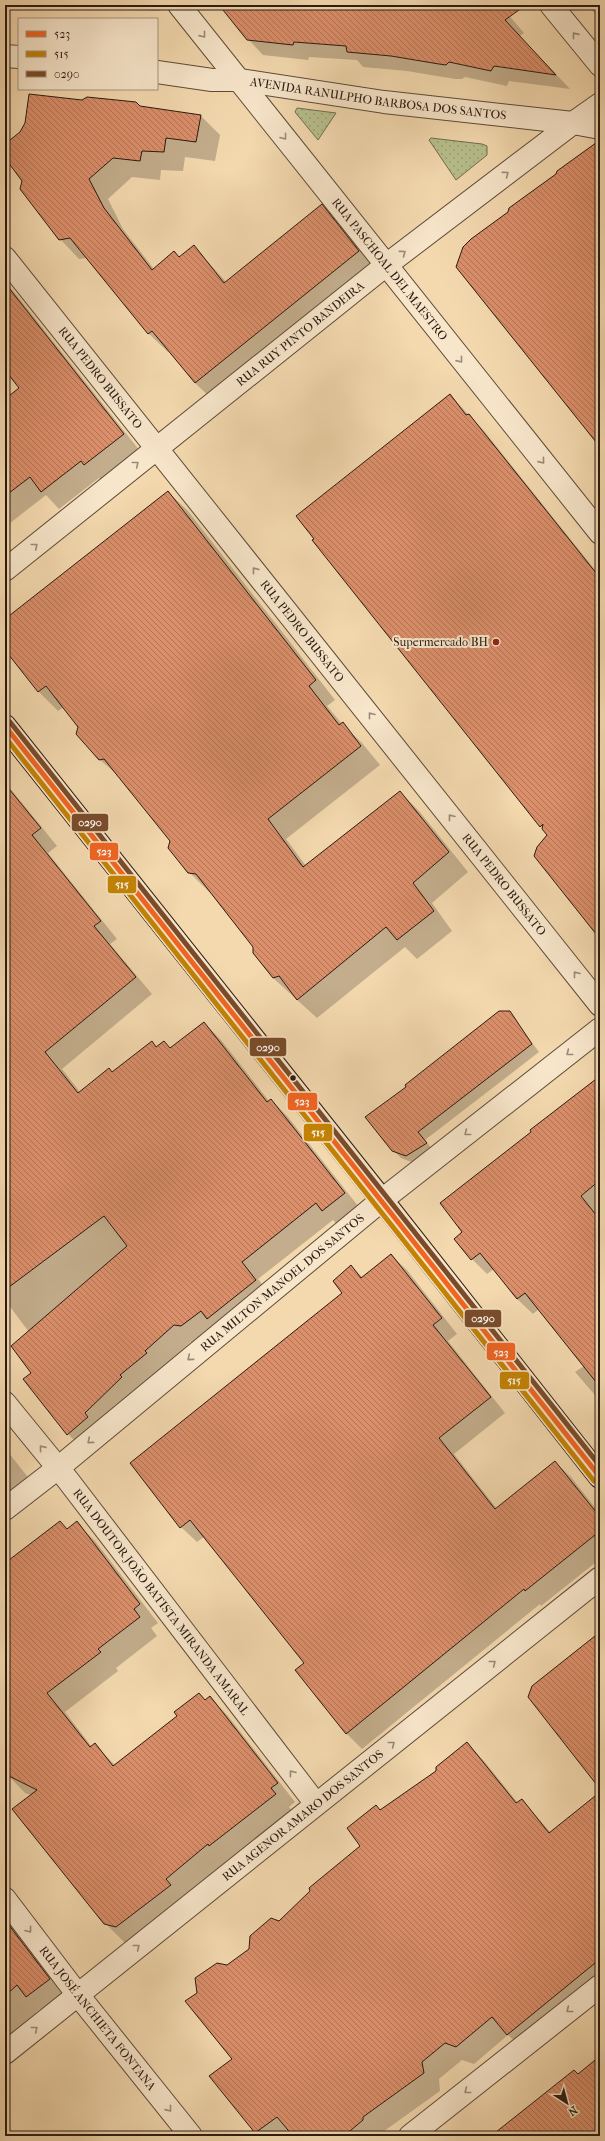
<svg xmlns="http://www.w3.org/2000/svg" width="605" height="2141" font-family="'IM FELL French Canon',serif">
	<defs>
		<pattern id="park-dots" width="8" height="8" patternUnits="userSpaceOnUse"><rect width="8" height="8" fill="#b8c08d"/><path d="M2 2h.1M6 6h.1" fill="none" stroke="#9ea479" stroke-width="1.8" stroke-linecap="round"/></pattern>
		<pattern id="building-back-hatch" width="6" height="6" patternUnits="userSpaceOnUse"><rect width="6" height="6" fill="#db8f6b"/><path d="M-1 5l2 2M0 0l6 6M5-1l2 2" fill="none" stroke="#b27457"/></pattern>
	</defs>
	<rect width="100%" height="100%" fill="#f4d9af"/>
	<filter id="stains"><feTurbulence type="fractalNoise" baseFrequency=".005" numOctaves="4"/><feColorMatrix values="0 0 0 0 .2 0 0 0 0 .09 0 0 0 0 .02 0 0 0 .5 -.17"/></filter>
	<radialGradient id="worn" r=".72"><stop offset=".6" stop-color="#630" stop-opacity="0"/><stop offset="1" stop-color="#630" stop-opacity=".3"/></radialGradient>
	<!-- park -->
	<g fill="url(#park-dots)" stroke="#706d50">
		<path d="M 297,108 L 336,113 L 318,140 L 295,112 Z"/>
		<path d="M 431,138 L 482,144 L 487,146 L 487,155 L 456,180 L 429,140 Z"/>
	</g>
	<!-- shadow -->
	<g fill="#0003">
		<path d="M 106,5 L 155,5 L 160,11 L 115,9 Z"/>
		<path d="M 220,5 L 500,5 L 524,33 L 520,36 L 570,89 L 509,81 L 507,86 L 465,77 L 462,79 L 455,79 L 407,71 L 363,67 L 357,60 L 309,57 L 308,60 L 263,55 L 248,39 Z"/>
		<path d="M 588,5 L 600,5 L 600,20 Z"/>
		<path d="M 140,107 L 201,116 L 220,135 L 215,161 L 185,157 L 183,171 L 161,170 L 160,180 L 132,177 L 108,199 L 123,229 L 154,269 L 179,258 L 194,246 L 226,282 L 322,205 L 341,225 L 378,271 L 215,402 L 195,383 L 170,351 L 168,352 L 148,333 L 87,258 L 79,259 L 60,239 L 5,156 L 5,145 Z"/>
		<path d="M 5,281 L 140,451 L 102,482 L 99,478 L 59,509 L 46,495 L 5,527 L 5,400 L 20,388 L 5,368 Z"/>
		<path d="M 450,395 L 484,431 L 600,576 L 600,931 L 548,835 L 541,826 Z"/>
		<path d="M 168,492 L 188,511 L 335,700 L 327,706 L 342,724 L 362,743 L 380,765 L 286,839 L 306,866 L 400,792 L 419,811 L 468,872 L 432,903 L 452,931 L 417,959 L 405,947 L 317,1018 L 273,978 L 254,946 L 212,892 L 209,892 L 189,872 L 171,841 L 121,778 L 99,759 L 79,726 L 64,707 L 58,711 L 39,692 L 5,648 L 5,621 Z"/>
		<path d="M 5,782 L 57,846 L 48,853 L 117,939 L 110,944 L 152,994 L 62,1069 L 80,1092 L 112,1073 L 152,1042 L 157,1047 L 171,1049 L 204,1023 L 221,1040 L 269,1101 L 271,1100 L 288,1117 L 362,1211 L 340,1228 L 333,1220 L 258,1279 L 273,1298 L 198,1343 L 191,1342 L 162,1368 L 85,1451 L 68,1434 L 33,1373 L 29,1332 L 5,1300 Z"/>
		<path d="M 509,1012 L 539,1052 L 425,1140 L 433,1150 L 414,1163 L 401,1158 L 393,1150 L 407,1087 Z"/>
		<path d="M 600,1076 L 600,1401 L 575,1372 L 584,1366 L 539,1309 L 533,1314 L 517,1299 L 494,1269 L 487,1274 L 472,1259 L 464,1232 L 533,1132 Z"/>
		<path d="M 391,1255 L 407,1270 L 457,1334 L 448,1341 L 505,1413 L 454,1454 L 497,1509 L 555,1462 L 571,1477 L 600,1514 L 600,1559 L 541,1606 L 540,1604 L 362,1749 L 346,1733 L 305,1663 L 205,1536 L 197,1542 L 181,1527 L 344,1293 L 351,1266 L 363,1278 Z"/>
		<path d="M 5,1448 L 34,1485 L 5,1509 Z"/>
		<path d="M 60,1522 L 68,1530 L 77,1523 L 95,1541 L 158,1623 L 151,1628 L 157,1636 L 116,1668 L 118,1671 L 65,1712 L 92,1747 L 95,1745 L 115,1765 L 210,1697 L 228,1716 L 295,1802 L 289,1807 L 294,1813 L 229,1864 L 226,1862 L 184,1898 L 134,1945 L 124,1942 L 105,1923 L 31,1795 L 25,1793 L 5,1772 L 5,1564 Z"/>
		<path d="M 467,1744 L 484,1761 L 518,1803 L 522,1800 L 551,1833 L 600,1794 L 600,1990 L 525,2051 L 508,2035 L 474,2064 L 462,2060 L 439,2079 L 440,2091 L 380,2134 L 380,2136 L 259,2136 L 256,2133 L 234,2060 L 198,1993 L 227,1966 L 250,1949 L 362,1846 L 380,1811 L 437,1771 Z"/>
		<path d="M 5,1909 L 65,1995 L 43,2012 L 40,2009 L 5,2041 Z"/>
		<path d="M 170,2131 L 175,2136 L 164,2136 Z"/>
	</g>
	<!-- building -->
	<g fill="url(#building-back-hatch)" stroke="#291a12">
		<path d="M 219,5 L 526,5 L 505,20 L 556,75 L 494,66 L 491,71 L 449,62 L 446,65 L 439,64 L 391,56 L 347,52 L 346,46 L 294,42 L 293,45 L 247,40 Z"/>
		<path d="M 29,94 L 82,100 L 87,97 L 136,102 L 140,106 L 201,115 L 196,142 L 166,138 L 164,152 L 142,151 L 140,161 L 113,158 L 89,179 L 104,208 L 152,270 L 174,251 L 179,257 L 194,245 L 224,283 L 322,204 L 359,251 L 195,383 L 152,331 L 148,334 L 70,238 L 59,240 L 20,189 L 22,181 L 5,158 L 5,144 L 20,132 L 25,123 Z"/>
		<path d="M 600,140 L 600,447 L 456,267 L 463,247 L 471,239 L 508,212 L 509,208 L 556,174 L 557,171 Z"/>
		<path d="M 5,283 L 124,434 L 84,465 L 81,461 L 41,492 L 30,477 L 5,496 L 5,399 L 19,388 L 5,370 Z"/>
		<path d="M 450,394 L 466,415 L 469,414 L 600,578 L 600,939 L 534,856 L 537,847 L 547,835 L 542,829 L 543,824 L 540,827 L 312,540 L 314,539 L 296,516 Z"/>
		<path d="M 168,491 L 316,680 L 309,686 L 339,725 L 343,722 L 361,746 L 268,819 L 303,867 L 400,791 L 449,852 L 413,883 L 434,911 L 397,940 L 386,927 L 297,1000 L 279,976 L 273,978 L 253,953 L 253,947 L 196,874 L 188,873 L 168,848 L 170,841 L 104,759 L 99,760 L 76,734 L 78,727 L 46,686 L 38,692 L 5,650 L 5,619 Z"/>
		<path d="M 5,784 L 41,828 L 32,835 L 101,921 L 94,926 L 136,977 L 45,1052 L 78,1093 L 109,1068 L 112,1072 L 152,1041 L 156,1047 L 164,1041 L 170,1048 L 204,1022 L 267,1102 L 271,1099 L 345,1193 L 322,1211 L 316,1203 L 242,1262 L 256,1280 L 207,1319 L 201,1311 L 181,1326 L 174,1325 L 145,1351 L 147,1353 L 120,1375 L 122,1377 L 85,1413 L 88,1417 L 67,1435 L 23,1379 L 31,1373 L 11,1346 L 127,1246 L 104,1216 L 5,1290 Z"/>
		<path d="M 499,1011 L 510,1011 L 532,1044 L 418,1132 L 427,1143 L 406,1156 L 392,1151 L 365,1117 L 406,1087 L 405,1085 Z"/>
		<path d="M 600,1076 L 600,1180 L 581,1196 L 600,1220 L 600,1387 L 525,1293 L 517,1299 L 480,1253 L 471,1260 L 454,1239 L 462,1232 L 440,1203 L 531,1132 L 530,1130 Z"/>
		<path d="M 391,1254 L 442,1318 L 433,1325 L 491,1397 L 439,1438 L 495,1509 L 555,1461 L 600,1517 L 600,1531 L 525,1591 L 524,1589 L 346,1734 L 295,1670 L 304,1663 L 190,1520 L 180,1528 L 130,1463 L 342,1293 L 333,1281 L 351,1265 L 361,1278 Z"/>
		<path d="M 60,1521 L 67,1529 L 77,1521 L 140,1604 L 134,1609 L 140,1617 L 98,1649 L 101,1652 L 47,1693 L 90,1747 L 95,1743 L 113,1766 L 177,1716 L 174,1712 L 199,1693 L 205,1700 L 210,1696 L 278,1783 L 271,1788 L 276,1794 L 209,1846 L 208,1844 L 166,1879 L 171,1885 L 116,1927 L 104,1924 L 12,1809 L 37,1790 L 5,1774 L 5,1563 Z"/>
		<path d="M 600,1632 L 600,1789 L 528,1697 L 532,1686 Z"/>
		<path d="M 467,1742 L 516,1803 L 522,1799 L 549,1833 L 600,1792 L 600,1959 L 507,2035 L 492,2017 L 456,2047 L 445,2043 L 422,2062 L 424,2073 L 363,2117 L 363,2120 L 344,2136 L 293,2136 L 277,2117 L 255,2133 L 209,2076 L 232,2059 L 185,2001 L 197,1993 L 195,1978 L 217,1963 L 227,1965 L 249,1949 L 250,1936 L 271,1918 L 279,1921 L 310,1891 L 309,1888 L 360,1846 L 347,1828 L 376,1805 L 380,1810 L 436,1771 L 436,1767 Z"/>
		<path d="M 5,1920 L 50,1979 L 26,1997 L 17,1985 L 5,1996 Z"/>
		<path d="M 600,2056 L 600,2136 L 491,2136 L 574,2070 L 578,2074 Z"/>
	</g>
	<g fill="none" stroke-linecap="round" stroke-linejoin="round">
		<defs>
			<g id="street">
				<path id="s1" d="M 179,5 L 600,533"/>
				<path d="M 551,5 L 600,65"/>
				<path d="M 5,56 L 19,57"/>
				<path id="s2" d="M 157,72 L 212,80 L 240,80 L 384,102 L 573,123 L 600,128"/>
				<path id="s3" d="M 5,258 L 600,1005"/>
				<path id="s4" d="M 5,570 L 385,266 L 573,123 L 600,104"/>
				<path id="s5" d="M 5,1403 L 67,1479 L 316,1804"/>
				<path id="s6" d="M 5,1509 L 58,1468 L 382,1200 L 600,1029"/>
				<path id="s7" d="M 5,1899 L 78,1995 L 191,2136"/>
				<path id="s8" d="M 5,2053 L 600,1578"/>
				<path d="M 410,2136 L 600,1986"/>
			</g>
			<path id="secondary" d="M 5,726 L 382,1200 L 600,1477"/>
		</defs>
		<!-- street casing -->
		<use href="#street" stroke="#5c4a39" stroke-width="24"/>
		<!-- secondary casing -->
		<use href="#secondary" stroke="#291a12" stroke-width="24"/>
		<!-- street -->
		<use href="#street" stroke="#f8e6cb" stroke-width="22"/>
		<!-- secondary -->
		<use href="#secondary" stroke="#f8e6cb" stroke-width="22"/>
		<defs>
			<path id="bus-1" d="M 5,726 L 600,1477"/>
			<path id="bus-2" d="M 5,737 L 594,1481"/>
			<path id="bus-3" d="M 10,722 L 600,1466"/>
		</defs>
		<!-- bus-1 casing -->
		<use href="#bus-1" stroke="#f8e6cb" stroke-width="8"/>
		<!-- bus-2 casing -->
		<use href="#bus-2" stroke="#f8e6cb" stroke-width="8"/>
		<!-- bus-3 casing -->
		<use href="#bus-3" stroke="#f8e6cb" stroke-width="8"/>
		<!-- bus-1 -->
		<use href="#bus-1" stroke="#f26522" stroke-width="5"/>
		<!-- bus-2 -->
		<use href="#bus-2" stroke="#c48304" stroke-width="5"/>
		<!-- bus-3 -->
		<use href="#bus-3" stroke="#7a4b2a" stroke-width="5"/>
	</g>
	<!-- one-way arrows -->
	<defs><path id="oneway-chevron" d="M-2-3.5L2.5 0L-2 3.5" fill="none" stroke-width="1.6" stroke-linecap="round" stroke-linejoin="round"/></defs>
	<g stroke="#9b8a78">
		<use href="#oneway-chevron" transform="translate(203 35) rotate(51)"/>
		<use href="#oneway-chevron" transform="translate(575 35) rotate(-129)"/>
		<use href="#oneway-chevron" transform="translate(284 137) rotate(52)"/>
		<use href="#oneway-chevron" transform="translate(506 174) rotate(-37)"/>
		<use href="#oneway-chevron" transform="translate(403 253) rotate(-37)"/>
		<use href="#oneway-chevron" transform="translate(460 360) rotate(51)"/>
		<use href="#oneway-chevron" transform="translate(542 461) rotate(51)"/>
		<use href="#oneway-chevron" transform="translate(136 464) rotate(-39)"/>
		<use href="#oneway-chevron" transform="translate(35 546) rotate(-39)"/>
		<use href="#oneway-chevron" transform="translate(255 570) rotate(-128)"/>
		<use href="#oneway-chevron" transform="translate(371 715) rotate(-128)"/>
		<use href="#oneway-chevron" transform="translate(451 817) rotate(-128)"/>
		<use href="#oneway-chevron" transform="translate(576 974) rotate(-128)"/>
		<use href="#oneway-chevron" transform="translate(569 1053) rotate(142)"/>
		<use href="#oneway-chevron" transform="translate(467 1133) rotate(142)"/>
		<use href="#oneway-chevron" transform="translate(190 1358) rotate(140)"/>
		<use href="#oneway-chevron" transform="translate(90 1441) rotate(140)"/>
		<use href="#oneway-chevron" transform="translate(42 1448) rotate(-129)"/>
		<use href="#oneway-chevron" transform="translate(493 1663) rotate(-38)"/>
		<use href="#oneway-chevron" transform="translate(392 1744) rotate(-38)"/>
		<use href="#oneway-chevron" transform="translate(292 1773) rotate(-127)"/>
		<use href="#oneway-chevron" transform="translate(29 1930) rotate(53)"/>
		<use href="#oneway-chevron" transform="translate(137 1947) rotate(-39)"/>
		<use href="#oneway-chevron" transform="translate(569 2010) rotate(142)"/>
		<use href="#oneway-chevron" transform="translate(35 2029) rotate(-39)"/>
		<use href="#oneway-chevron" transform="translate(467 2091) rotate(142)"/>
		<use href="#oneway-chevron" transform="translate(169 2109) rotate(51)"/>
	</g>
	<!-- markers -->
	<circle fill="#8f2418" stroke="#f8e6cb" stroke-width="1.5" cx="496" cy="642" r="4"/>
	<circle fill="#291a12" stroke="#f8e6cb" stroke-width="1.5" cx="293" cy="1078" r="3.5"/>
	<g text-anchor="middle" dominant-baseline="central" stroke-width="4" stroke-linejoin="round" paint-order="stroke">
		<!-- street labels -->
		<g font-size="12" fill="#291a12" stroke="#f8e6cb">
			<text stroke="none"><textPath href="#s2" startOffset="223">AVENIDA RANULPHO BARBOSA DOS SANTOS</textPath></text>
			<text stroke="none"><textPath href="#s1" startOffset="338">RUA PASCHOAL DEL MAESTRO</textPath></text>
			<text stroke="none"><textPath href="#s4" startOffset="378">RUA RUY PINTO BANDEIRA</textPath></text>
			<text stroke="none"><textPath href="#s3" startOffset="153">RUA PEDRO BUSSATO</textPath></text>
			<text stroke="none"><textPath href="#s3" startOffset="477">RUA PEDRO BUSSATO</textPath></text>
			<text stroke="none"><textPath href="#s3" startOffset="801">RUA PEDRO BUSSATO</textPath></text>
			<text stroke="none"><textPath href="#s6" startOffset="358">RUA MILTON MANOEL DOS SANTOS</textPath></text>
			<text stroke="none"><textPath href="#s5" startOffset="253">RUA DOUTOR JOÃO BATISTA MIRANDA AMARAL</textPath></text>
			<text stroke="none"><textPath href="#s8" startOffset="381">RUA AGENOR AMARO DOS SANTOS</textPath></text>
			<text stroke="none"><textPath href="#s7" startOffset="151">RUA JOSÉ ANCHIETA FONTANA</textPath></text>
		</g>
		<!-- poi labels -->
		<g font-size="12" fill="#291a12" stroke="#f8e6cb" text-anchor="end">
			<text x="488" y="642">Supermercado BH</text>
		</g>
	</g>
	<g stroke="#f8e6cb" stroke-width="1.5">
		<rect x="71" y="813" width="38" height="19" rx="4" fill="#7a4b2a"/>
		<rect x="89" y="842" width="30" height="19" rx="4" fill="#f26522"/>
		<rect x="107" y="875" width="30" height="19" rx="4" fill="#c48304"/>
		<rect x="249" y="1037" width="38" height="20" rx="4" fill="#7a4b2a"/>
		<rect x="287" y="1092" width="31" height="19" rx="4" fill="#f26522"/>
		<rect x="303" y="1123" width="30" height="19" rx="4" fill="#c48304"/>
		<rect x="464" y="1309" width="38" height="19" rx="4" fill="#7a4b2a"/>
		<rect x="486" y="1342" width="30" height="19" rx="4" fill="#f26522"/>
		<rect x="499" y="1371" width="31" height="19" rx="4" fill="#c48304"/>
	</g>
	<g font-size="11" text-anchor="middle" font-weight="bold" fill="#fff">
		<text x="90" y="826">0290</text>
		<text x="104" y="855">523</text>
		<text x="122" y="888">515</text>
		<text x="268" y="1051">0290</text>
		<text x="302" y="1105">523</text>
		<text x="318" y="1136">515</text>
		<text x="483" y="1322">0290</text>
		<text x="501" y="1356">523</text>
		<text x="514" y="1384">515</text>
	</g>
	<!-- margin -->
	<rect width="605" height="2141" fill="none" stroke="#f4d9af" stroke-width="20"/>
	<rect x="6" y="6" width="593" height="2129" fill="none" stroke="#291a12" stroke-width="2"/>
	<rect x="10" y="10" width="585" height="2121" fill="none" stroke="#291a12"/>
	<!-- legend -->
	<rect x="18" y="18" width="140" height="72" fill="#f8e6cb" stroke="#a59481"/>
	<rect x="26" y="31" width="20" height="6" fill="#f26522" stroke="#a59481"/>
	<text x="54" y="38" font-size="12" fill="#291a12">523</text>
	<rect x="26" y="51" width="20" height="6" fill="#c48304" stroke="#a59481"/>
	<text x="54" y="58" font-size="12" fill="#291a12">515</text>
	<rect x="26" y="71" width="20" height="6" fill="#7a4b2a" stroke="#a59481"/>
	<text x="54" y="78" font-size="12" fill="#291a12">0290</text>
	<!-- north arrow -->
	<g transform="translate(567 2103) rotate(144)" stroke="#f8e6cb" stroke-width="3" paint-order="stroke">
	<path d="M0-3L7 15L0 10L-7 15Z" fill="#291a12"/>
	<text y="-6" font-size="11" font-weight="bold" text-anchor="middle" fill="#291a12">N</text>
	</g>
	<rect width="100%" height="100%" filter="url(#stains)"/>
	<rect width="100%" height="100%" fill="url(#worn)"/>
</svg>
